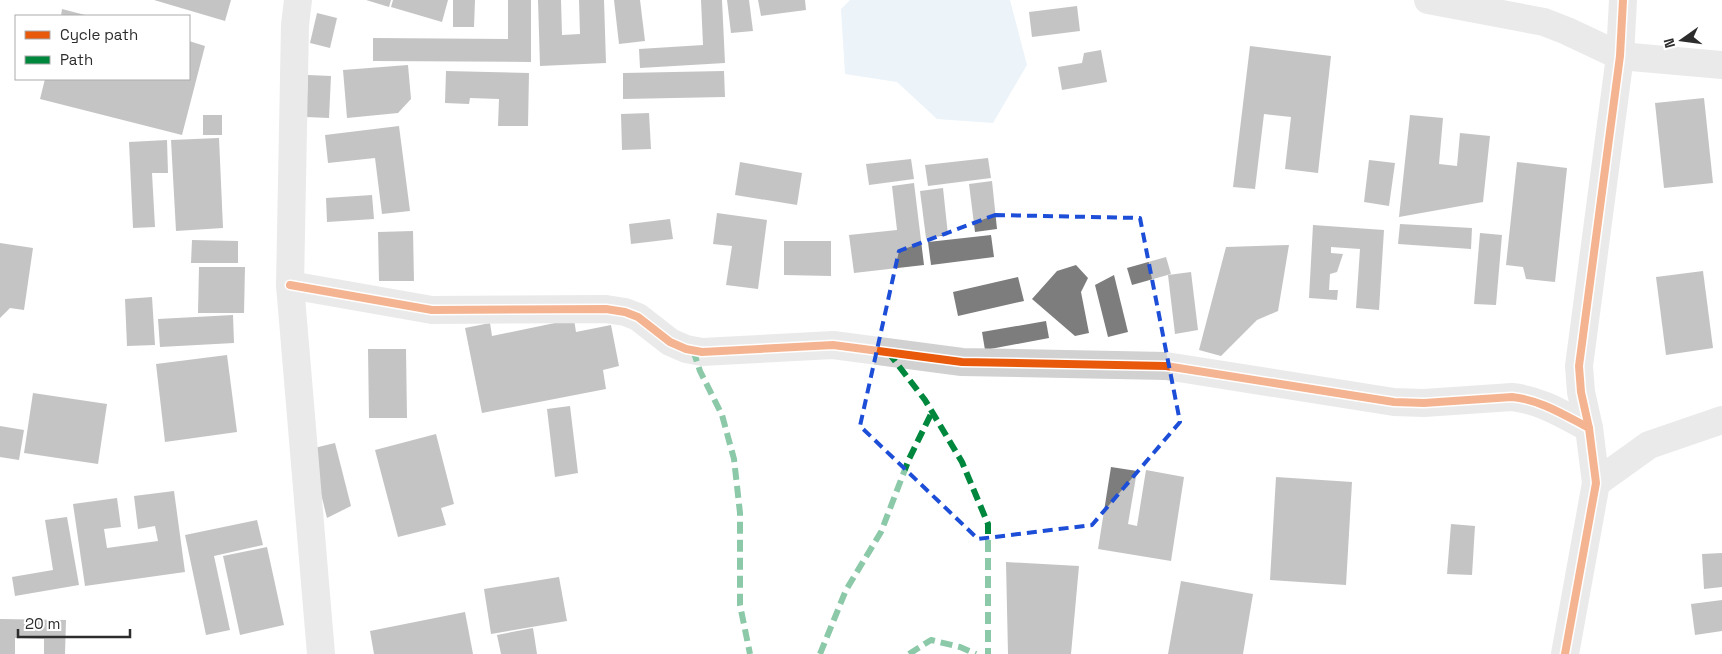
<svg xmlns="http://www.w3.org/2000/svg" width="1722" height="654" font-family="'Space Grotesk',sans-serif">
	<rect width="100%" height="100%" fill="#fff"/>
	<!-- water -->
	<path fill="#d4e4f2" d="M 850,0 L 1010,0 L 1027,65 L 993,123 L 937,119 L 897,82 L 845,74 L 841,9 Z"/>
	<!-- building -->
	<g fill="#7d7d7d">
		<path d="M 154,0 L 231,0 L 225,21 Z"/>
		<path d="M 366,0 L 391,0 L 389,7 Z"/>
		<path d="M 393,0 L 448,0 L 442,22 L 391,7 Z"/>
		<path d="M 453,0 L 475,0 L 474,27 L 453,27 Z"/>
		<path d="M 508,0 L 531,0 L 531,62 L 373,61 L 373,38 L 508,39 Z"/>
		<path d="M 538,0 L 561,0 L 562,35 L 580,34 L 579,0 L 604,0 L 606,63 L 540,66 Z"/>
		<path d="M 614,0 L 640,0 L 645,41 L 619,44 Z"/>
		<path d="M 701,0 L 722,0 L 725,63 L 640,68 L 639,49 L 703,45 Z"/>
		<path d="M 727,0 L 749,0 L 753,31 L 731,33 Z"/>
		<path d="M 758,0 L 805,0 L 806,10 L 761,16 Z"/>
		<path d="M 1077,6 L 1080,31 L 1032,37 L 1029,12 Z"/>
		<path d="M 62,9 L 89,16 L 61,16 Z"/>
		<path d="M 317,13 L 337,18 L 330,48 L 310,43 Z"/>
		<path d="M 189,41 L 205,46 L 182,135 L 40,99 L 45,79 L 189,79 Z"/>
		<path d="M 1250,46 L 1331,56 L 1318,173 L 1285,169 L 1291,117 L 1264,114 L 1255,189 L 1233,187 Z"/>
		<path d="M 1101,50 L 1107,82 L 1062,90 L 1058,67 L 1082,63 L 1084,53 Z"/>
		<path d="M 408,65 L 411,99 L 398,113 L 347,118 L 343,70 Z"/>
		<path d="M 446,71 L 529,73 L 528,126 L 498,126 L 499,99 L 470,98 L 469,104 L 445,103 Z"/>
		<path d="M 724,71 L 725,97 L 623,99 L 623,73 Z"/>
		<path d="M 308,75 L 331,76 L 329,118 L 306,117 Z"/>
		<path d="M 1704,98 L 1713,183 L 1664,188 L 1655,103 Z"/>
		<path d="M 649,113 L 651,149 L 622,150 L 621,114 Z"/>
		<rect x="203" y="115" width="19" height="20"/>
		<path d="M 1410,115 L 1443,118 L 1439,164 L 1457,166 L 1460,133 L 1490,136 L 1483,202 L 1399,217 Z"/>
		<path d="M 399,126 L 410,211 L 382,214 L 375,158 L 328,163 L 325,135 Z"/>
		<path d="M 219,138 L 223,228 L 176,231 L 171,140 Z"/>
		<path d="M 167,140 L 168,173 L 152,173 L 155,227 L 133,228 L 129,142 Z"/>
		<path d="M 988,158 L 991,178 L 928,186 L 925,165 Z"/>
		<path d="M 911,159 L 914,179 L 869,185 L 866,164 Z"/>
		<path d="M 1369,160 L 1395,163 L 1389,206 L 1364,202 Z"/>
		<path d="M 740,162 L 802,173 L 797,205 L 735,195 Z"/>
		<path d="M 1517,162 L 1567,168 L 1555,282 L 1526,279 L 1523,267 L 1506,265 Z"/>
		<path d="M 992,181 L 997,229 L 975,232 L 969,184 Z"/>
		<path d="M 914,183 L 924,265 L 854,273 L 849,235 L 897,230 L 892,186 Z"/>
		<path d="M 943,188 L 948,235 L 926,238 L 920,191 Z"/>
		<path d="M 372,195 L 374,219 L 327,222 L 326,198 Z"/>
		<path d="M 717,213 L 767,220 L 758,289 L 726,285 L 732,246 L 713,244 Z"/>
		<path d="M 670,219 L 673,239 L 631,244 L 629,224 Z"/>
		<path d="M 1400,224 L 1472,228 L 1471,249 L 1398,244 Z"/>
		<path d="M 1313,225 L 1384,230 L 1379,310 L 1356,308 L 1360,249 L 1331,247 L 1331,253 L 1343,254 L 1337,272 L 1330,274 L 1329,290 L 1338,290 L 1337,300 L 1309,298 Z"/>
		<path d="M 413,231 L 414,281 L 379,281 L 378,232 Z"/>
		<path d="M 1480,233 L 1502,235 L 1496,305 L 1474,304 Z"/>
		<path d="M 991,235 L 994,257 L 931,265 L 928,242 Z"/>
		<path d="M 192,240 L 238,241 L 238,263 L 191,263 Z"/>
		<path d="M 784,241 L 831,241 L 831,276 L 784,275 Z"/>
		<path d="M 0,243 L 33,248 L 24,310 L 10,308 L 0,318 Z"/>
		<path d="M 1289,245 L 1278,311 L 1257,320 L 1221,356 L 1199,350 L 1226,247 Z"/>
		<path d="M 1166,257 L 1171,274 L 1132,285 L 1127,268 Z"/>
		<path d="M 1076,265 L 1088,278 L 1081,292 L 1089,333 L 1075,336 L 1032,299 L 1057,271 Z"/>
		<path d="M 199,267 L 245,267 L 244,313 L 198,313 Z"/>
		<path d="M 1703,271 L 1713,348 L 1666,355 L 1656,277 Z"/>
		<path d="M 1191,272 L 1198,330 L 1175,334 L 1168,275 Z"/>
		<path d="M 1114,275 L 1128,332 L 1108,337 L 1095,285 Z"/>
		<path d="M 1018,277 L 1024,301 L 958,316 L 953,292 Z"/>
		<path d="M 152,297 L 155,345 L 127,346 L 125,299 Z"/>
		<path d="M 233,315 L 234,343 L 160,347 L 158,319 Z"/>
		<path d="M 574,319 L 576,332 L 611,325 L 619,366 L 603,370 L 606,389 L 482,413 L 465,328 L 490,323 L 492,336 Z"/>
		<path d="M 1046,321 L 1049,338 L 985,350 L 982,332 Z"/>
		<path d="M 368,349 L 406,349 L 407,418 L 369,418 Z"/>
		<path d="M 227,355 L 237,432 L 165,442 L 156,364 Z"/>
		<path d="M 33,393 L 107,404 L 98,464 L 24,453 Z"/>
		<path d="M 570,406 L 578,473 L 555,477 L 547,409 Z"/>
		<path d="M 0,426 L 24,430 L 19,460 L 0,457 Z"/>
		<path d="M 436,434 L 454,504 L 441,508 L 446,525 L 398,537 L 375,450 Z"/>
		<path d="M 335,443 L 351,506 L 327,518 L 310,449 Z"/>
		<path d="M 1111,467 L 1137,471 L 1128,524 L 1137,526 L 1146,470 L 1184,477 L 1171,561 L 1098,549 Z"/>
		<path d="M 1276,477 L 1352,482 L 1346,585 L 1270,580 Z"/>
		<path d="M 174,491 L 185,572 L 85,586 L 73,504 L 117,498 L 121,527 L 104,529 L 107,548 L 158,541 L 155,526 L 138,529 L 134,496 Z"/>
		<path d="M 67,517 L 79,585 L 15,596 L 12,577 L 53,570 L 45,520 Z"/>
		<path d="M 257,520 L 263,545 L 214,556 L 230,630 L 206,635 L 185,535 Z"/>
		<path d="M 1451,524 L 1475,526 L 1472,575 L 1447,574 Z"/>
		<path d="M 267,547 L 284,625 L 240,635 L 223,556 Z"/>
		<path d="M 1722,553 L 1722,587 L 1704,589 L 1702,554 Z"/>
		<path d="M 1006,562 L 1079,566 L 1071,654 L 1008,654 Z"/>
		<path d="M 559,577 L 567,621 L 491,634 L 484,589 Z"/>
		<path d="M 1181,581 L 1253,594 L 1243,654 L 1168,654 Z"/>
		<path d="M 1722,600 L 1722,631 L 1695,635 L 1691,604 Z"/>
		<path d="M 465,612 L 473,654 L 374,654 L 370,631 Z"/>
		<path d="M 0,619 L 66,620 L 65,654 L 44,654 L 44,639 L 15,638 L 15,654 L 0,654 Z"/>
		<path d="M 533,628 L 537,654 L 501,654 L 497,635 Z"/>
	</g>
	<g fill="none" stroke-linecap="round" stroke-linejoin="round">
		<!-- street -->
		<g stroke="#d1d1d1" stroke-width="28">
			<path d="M 298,0 L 295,25 L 290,285 L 321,654"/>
			<path d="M 1428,0 L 1544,22 L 1567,31 L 1620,56 L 1722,65"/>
			<path d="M 290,285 L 432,310 L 606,309 L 625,312 L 638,317 L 670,342 L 686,349 L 702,352 L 833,345 L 962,362 L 1166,366 L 1394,402 L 1424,403 L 1512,397 C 1541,400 1564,415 1589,428"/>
			<path d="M 1596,483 L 1649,445 L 1722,420"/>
			<path d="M 1565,654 L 1596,483 L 1589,428 L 1581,392 L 1579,366 L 1620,56 L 1623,0"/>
		</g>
		<!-- quiet -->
		<g stroke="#00873e" stroke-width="6" stroke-dasharray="12 6" stroke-linecap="butt">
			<path d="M 693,350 L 700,371 L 722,415 L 734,459 L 740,513 L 740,605 L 750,654"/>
			<path d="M 888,352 L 925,400 L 962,462 L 988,524 L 988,654"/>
			<path d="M 820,654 L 846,590 L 881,532 L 909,459 L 932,412"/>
			<path d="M 909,654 L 931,640 L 960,647 L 976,654"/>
		</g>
		<defs>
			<g id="cycleway">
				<path d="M 290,285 L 432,310 L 606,309 L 625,312 L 638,317 L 670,342 L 686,349 L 702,352 L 833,345 L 962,362 L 1166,366 L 1394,402 L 1424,403 L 1512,397 C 1541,400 1564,415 1589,428"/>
				<path d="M 1565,654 L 1596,483 L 1589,428 L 1581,392 L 1579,366 L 1620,56 L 1623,0"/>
			</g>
		</defs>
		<!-- cycleway casing -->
		<use href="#cycleway" stroke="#fff" stroke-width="11"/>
		<!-- cycleway -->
		<use href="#cycleway" stroke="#e8590c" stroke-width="8"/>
	</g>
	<!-- marked area -->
	<path d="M0 0H1722V654H0ZM 995,215 L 1140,218 L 1180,422 L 1092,525 L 978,539 L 860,426 L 899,251 Z" fill="#fff" fill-opacity=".55" fill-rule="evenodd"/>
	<path fill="none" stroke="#1d4ed8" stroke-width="4" stroke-dasharray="10 6" stroke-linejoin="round" d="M 995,215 L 1140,218 L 1180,422 L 1092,525 L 978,539 L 860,426 L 899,251 Z"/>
	<!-- legend -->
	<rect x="15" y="15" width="175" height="65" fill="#ffffff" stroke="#ababab"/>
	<rect x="25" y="31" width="25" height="8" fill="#e8590c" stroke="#ababab"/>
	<text x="60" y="40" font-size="15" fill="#2c2c2c">Cycle path</text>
	<rect x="25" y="56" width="25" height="8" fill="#00873e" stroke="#ababab"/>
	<text x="60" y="65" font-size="15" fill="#2c2c2c">Path</text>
	<!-- north arrow -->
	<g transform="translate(1682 40) rotate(256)" stroke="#ffffff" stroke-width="4" paint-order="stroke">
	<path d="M0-4L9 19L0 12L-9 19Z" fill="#2c2c2c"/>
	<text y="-8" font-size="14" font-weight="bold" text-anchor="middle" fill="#2c2c2c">N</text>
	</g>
	<!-- scale -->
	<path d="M18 629v8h112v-8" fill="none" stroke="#2c2c2c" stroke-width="2.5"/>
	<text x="25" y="629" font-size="15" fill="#2c2c2c" stroke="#ffffff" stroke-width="4" paint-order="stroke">20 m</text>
</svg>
